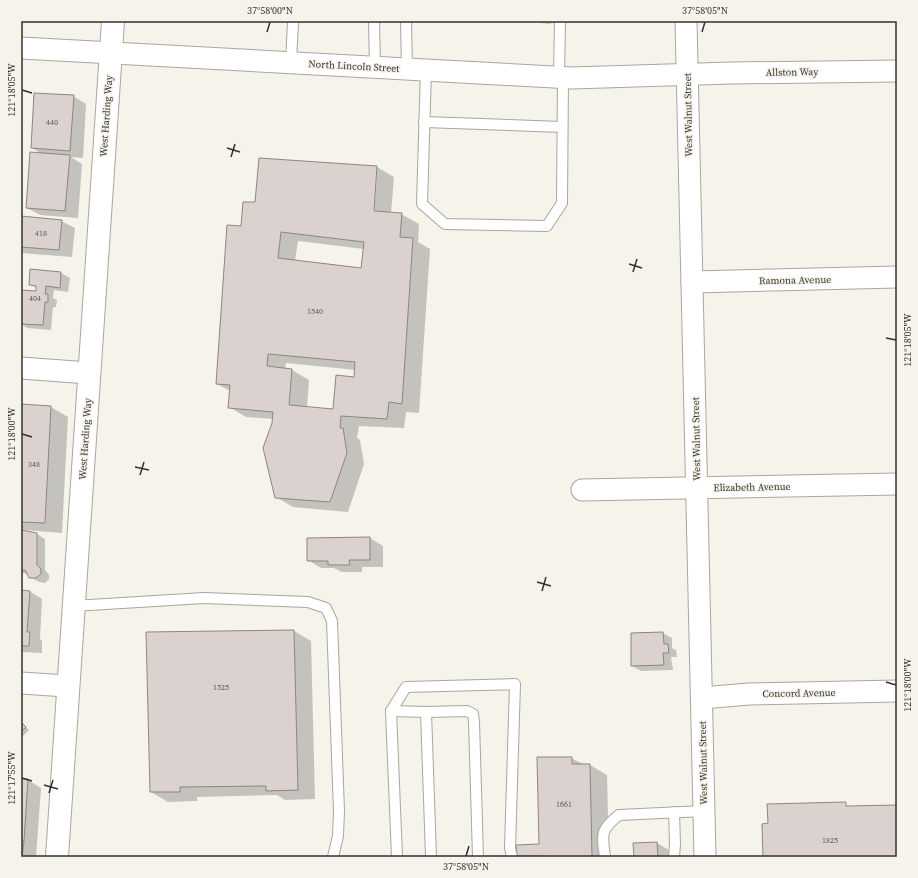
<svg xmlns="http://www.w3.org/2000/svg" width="918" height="878" font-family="'Source Serif 4',serif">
	<rect width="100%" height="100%" fill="#f6f3eb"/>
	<!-- shadow -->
	<g fill="#0003" fill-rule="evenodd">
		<path d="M 538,21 L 552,21 L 550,24 L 541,23 Z"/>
		<path d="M 73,96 L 86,104 L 83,158 L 71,157 L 82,164 L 78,218 L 40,215 L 27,208 L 42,154 L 32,148 Z"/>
		<path d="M 377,167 L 394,177 L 391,213 L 401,214 L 419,224 L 418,242 L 430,249 L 419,413 L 406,412 L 404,428 L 359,426 L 357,438 L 360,440 L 364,464 L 348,512 L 293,507 L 276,497 L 273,419 L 246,417 L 229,407 L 230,391 L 217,384 L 241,227 L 256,204 ZM 375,174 L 377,174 L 374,216 L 372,216 ZM 298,241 L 364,249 L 362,269 L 295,261 ZM 286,363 L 356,370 L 355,378 L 334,410 L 307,407 L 309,380 L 292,370 L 285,369 Z"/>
		<path d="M 21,217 L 61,221 L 75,228 L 72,257 L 21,253 Z"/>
		<path d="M 31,270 L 61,273 L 70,278 L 68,292 L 54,290 L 53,298 L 57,300 L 56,307 L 53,307 L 51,330 L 27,328 L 21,324 L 21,291 L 37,292 L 37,288 L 30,284 Z"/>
		<path d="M 21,405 L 51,407 L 68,417 L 62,533 L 25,530 L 25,532 L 37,534 L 45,539 L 45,570 L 49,575 L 49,579 L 45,583 L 39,582 L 30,577 L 29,574 L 21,573 Z"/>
		<path d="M 370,538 L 383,546 L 383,567 L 362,567 L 362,572 L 342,572 L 334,568 L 321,568 L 308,560 L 308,539 Z"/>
		<path d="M 21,591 L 29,591 L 42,599 L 40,639 L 42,641 L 42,653 L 21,652 Z"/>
		<path d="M 294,631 L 311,641 L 315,799 L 285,800 L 277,795 L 197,797 L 197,801 L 168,802 L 151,792 Z"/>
		<path d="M 663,633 L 672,638 L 672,648 L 676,650 L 677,657 L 671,657 L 673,670 L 641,671 L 632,666 Z"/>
		<path d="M 21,722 L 29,730 L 21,738 Z"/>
		<path d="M 571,758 L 585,765 L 590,765 L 607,775 L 609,857 L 520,857 L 518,856 L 540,845 Z"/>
		<path d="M 21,780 L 28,780 L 41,788 L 36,857 L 21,857 Z"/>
		<path d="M 657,843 L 674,853 L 674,857 L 635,857 Z"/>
	</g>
	<!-- building -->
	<g fill="#dbd2cf" stroke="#8d8582" fill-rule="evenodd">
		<path d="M 34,93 L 74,95 L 70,151 L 31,148 Z"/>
		<path d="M 30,152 L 70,155 L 65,211 L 26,208 Z"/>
		<path d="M 259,158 L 377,166 L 374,211 L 402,213 L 400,237 L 413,238 L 402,404 L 389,402 L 387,419 L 341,416 L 340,428 L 343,428 L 347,453 L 330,502 L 275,498 L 263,448 L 272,423 L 273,412 L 228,408 L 230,385 L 216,384 L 227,225 L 241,226 L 243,202 L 255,202 ZM 281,232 L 364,242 L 361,268 L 278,258 ZM 268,354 L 355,362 L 354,377 L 336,375 L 333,409 L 289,405 L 292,369 L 267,366 Z"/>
		<path d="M 21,216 L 62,220 L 59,250 L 21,247 Z"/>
		<path d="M 30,269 L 61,272 L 60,288 L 46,286 L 45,294 L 48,294 L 48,302 L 45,302 L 43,325 L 21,324 L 21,290 L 36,291 L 36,286 L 29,285 Z"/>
		<path d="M 21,404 L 51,406 L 45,523 L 21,522 Z"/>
		<path d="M 21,530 L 37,533 L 37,565 L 41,569 L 41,574 L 36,578 L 29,578 L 25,570 L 21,570 Z"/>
		<path d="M 370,537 L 370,560 L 349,560 L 350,565 L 328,565 L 328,561 L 307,561 L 307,538 Z"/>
		<path d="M 21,590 L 30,591 L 27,632 L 30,632 L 29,646 L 21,646 Z"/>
		<path d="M 294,630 L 298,790 L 266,791 L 266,786 L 180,787 L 180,792 L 150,792 L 146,632 Z"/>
		<path d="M 663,632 L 664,644 L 668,644 L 669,653 L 663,653 L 664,665 L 631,666 L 631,633 Z"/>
		<path d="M 21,722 L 26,727 L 21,732 Z"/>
		<path d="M 537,757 L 572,757 L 572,764 L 590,764 L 592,857 L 517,856 L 516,845 L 539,844 Z"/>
		<path d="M 21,779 L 28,779 L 24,841 L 21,841 Z"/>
		<path d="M 846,802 L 846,806 L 897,805 L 897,857 L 763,857 L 762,824 L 768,823 L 767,804 Z"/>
		<path d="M 21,841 L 24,841 L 22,857 L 21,857 Z"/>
		<path d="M 657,842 L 658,857 L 634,857 L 633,843 Z"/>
	</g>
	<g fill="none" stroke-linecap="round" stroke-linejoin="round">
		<defs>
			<g id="service">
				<path d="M 374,21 L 375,67"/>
				<path d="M 406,21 L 407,69"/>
				<path d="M 291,63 L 293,21"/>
				<path d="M 426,70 L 422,204 L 445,224 L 547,226 L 562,203 L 563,78"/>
				<path d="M 559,77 L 560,21"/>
				<path d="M 424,122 L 562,127"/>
				<path d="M 73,606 L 204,598 L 308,602 L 326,608 L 332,621 L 339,811 L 338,836 L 333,857"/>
				<path d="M 391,711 L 406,687 L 515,684 L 510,848 L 512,857"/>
				<path d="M 426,712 L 431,857"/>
				<path d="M 397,857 L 391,711 L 426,712 L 467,711 L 473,714 L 474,722 L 478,857"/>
				<path d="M 605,857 C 602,834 600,830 619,815 L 704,811"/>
				<path d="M 674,857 L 675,844 L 674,812"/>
			</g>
			<g id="minor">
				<path d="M 686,21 L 705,857"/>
				<path d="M 21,48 L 572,78 L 731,73 L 897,71"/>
				<path d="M 692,282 L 897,277"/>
				<path d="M 21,368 L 89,373"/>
				<path d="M 582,490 L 897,484"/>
				<path d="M 21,683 L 67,686"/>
				<path d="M 702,698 L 749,694 L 897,691"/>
			</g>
			<path id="tertiary" d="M 57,857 L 113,21"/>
		</defs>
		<!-- service casing -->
		<use href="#service" stroke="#a9a69e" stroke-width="12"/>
		<!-- minor casing -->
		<use href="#minor" stroke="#a9a69e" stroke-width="23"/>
		<!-- tertiary casing -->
		<use href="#tertiary" stroke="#a9a69e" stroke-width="24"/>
		<!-- service -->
		<use href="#service" stroke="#fff" stroke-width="10"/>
		<!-- minor -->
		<use href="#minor" stroke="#fff" stroke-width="21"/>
		<!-- tertiary -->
		<use href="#tertiary" stroke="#fff" stroke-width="22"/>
	</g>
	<!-- ticks -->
	<path fill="none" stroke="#34322f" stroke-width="1.5" d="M 267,32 L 270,22M 702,32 L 705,22M 22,90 L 32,93M 227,148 L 240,152M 231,157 L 235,144M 629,264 L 642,268M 633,272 L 637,259M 886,338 L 896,340M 22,434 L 32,437M 135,467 L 149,470M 140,475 L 144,462M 537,582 L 551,586M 542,591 L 546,577M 886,682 L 896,685M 22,778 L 32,781M 44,785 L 58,789M 49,793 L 53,780M 466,856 L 469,846"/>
	<g text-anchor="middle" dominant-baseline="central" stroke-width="3" stroke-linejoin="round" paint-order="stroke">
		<!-- number labels -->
		<g font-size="8" fill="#5e5a57">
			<text x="52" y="122">440</text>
			<text x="41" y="233">418</text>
			<text x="35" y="298">404</text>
			<text x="315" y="311">1540</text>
			<text x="34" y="464">348</text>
			<text x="221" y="687">1525</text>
			<text x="564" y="804">1661</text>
			<text x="830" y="840">1825</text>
		</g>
		<!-- street labels -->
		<g font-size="10" fill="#34322f" stroke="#f6f3eb">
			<text transform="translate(354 66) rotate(3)">North Lincoln Street</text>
			<text transform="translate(792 72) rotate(-1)">Allston Way</text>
			<text transform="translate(688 115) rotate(-91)">West Walnut Street</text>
			<text transform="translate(106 116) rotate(-86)">West Harding Way</text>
			<text transform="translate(795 280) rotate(-1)">Ramona Avenue</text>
			<text transform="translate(85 439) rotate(-86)">West Harding Way</text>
			<text transform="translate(696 439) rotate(-91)">West Walnut Street</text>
			<text transform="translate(752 487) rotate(-1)">Elizabeth Avenue</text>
			<text transform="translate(799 693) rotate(-1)">Concord Avenue</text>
			<text transform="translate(703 763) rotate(-91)">West Walnut Street</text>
		</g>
	</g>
	<!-- border -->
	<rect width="918" height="878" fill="none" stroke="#f6f3eb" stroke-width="44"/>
	<rect x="22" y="22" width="874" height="834" fill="none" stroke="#34322f" stroke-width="1.5"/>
	<g font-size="10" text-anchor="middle" fill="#34322f">
		<text x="270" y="14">37°58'00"N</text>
		<text x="705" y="14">37°58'05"N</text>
		<text transform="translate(11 90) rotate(-90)" y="4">121°18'05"W</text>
		<text transform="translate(907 340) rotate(-90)" y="4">121°18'05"W</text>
		<text transform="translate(11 434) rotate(-90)" y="4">121°18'00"W</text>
		<text transform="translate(907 685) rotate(-90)" y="4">121°18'00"W</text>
		<text transform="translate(11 778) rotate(-90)" y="4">121°17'55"W</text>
		<text x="466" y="870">37°58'05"N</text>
	</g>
</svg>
